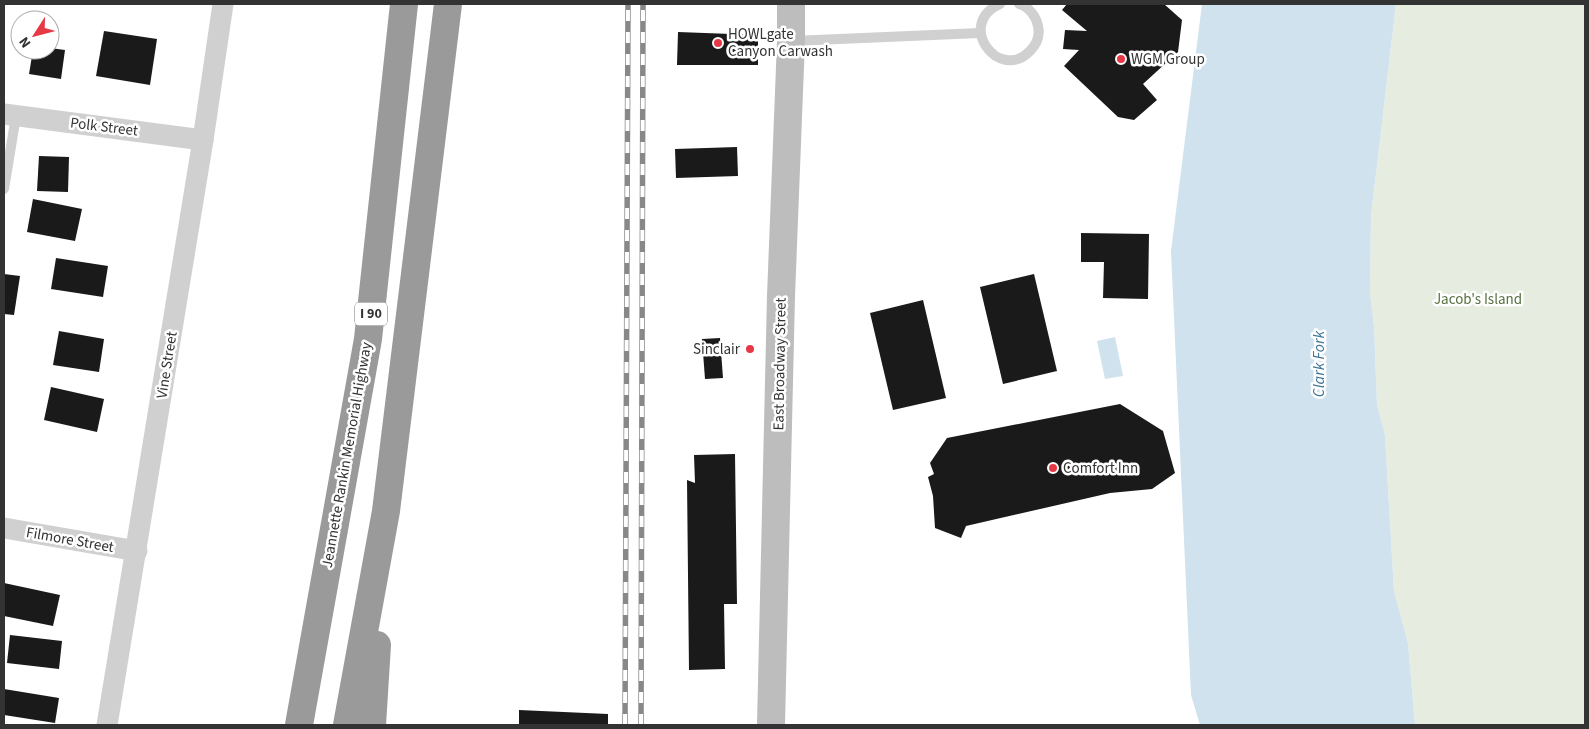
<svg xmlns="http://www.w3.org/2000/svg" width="1589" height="729" font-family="'Source Sans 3',sans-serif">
	<rect width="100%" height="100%" fill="#fff"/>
	<!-- green -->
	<path fill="#e6ecdf" d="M 1396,4 L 1585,4 L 1585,725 L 1415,725 L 1408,643 L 1394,591 L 1385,435 L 1377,405 L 1374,326 L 1370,293 L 1371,216 Z"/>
	<!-- water -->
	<g fill="#cfe2ee">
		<path d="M 1202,4 L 1396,4 L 1371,216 L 1370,293 L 1374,326 L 1377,405 L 1385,435 L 1394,591 L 1408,643 L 1415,725 L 1200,725 L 1191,695 L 1171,251 Z"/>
		<path d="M 1115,337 L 1123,376 L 1105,379 L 1097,341 Z"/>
	</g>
	<!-- building -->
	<g fill="#1a1a1a">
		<path d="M 1067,4 L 1164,4 L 1182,20 L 1178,52 L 1143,84 L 1157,100 L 1134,120 L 1118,117 L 1064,66 L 1079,50 L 1063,49 L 1065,30 L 1087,31 L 1062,10 Z"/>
		<path d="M 104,31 L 157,39 L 150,85 L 96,76 Z"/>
		<path d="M 678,32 L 758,35 L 758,65 L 677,65 Z"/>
		<path d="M 50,48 L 65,50 L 61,79 L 29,74 L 33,50 L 50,50 Z"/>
		<path d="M 737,147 L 738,176 L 676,178 L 675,149 Z"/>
		<path d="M 39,156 L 69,157 L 68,192 L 37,191 Z"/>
		<path d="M 33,199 L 82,209 L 75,241 L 27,232 Z"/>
		<path d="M 1081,233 L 1149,234 L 1148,299 L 1103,298 L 1104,262 L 1081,262 Z"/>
		<path d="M 56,258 L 108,266 L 103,297 L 51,289 Z"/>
		<path d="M 4,274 L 20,276 L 14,315 L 4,314 Z"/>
		<path d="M 1034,274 L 1057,371 L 1003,384 L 980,287 Z"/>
		<path d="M 923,300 L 946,398 L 893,410 L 870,313 Z"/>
		<path d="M 59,331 L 104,339 L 99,372 L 53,365 Z"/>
		<path d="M 720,338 L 723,378 L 705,379 L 702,339 Z"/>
		<path d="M 51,387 L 104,399 L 97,432 L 44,420 Z"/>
		<path d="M 1120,404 L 1163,431 L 1175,473 L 1152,489 L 1110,493 L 966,526 L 961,538 L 935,528 L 933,496 L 928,477 L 934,474 L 930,463 L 947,438 Z"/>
		<path d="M 735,454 L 737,604 L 724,604 L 725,669 L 689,670 L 687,480 L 695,483 L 694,455 Z"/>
		<path d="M 4,583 L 60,595 L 53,626 L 4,616 Z"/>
		<path d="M 10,635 L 62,641 L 59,669 L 7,663 Z"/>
		<path d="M 4,689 L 59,698 L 55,723 L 4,715 Z"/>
		<path d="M 519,710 L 608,714 L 608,725 L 519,725 Z"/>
	</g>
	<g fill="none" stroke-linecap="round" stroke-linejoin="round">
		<!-- service -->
		<g stroke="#d0d0d0" stroke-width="10">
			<path d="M 1000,4 C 955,24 999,83 1030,51 C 1037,44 1040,35 1038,26 C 1036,16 1029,7 1019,4"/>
			<path d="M 792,41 L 980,33"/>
			<path d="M 4,189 L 16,116"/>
		</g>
		<!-- minor -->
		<g stroke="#d0d0d0" stroke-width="21">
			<path d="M 4,114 L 203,140"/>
			<path d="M 4,528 L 137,551"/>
			<path d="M 107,725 L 203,140 L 223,4"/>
		</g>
		<!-- secondary -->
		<path stroke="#bdbdbd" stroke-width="28" d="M 771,725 L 781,296 L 791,41 L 791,4"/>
		<!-- motorway -->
		<g stroke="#9a9a9a" stroke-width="28">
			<path d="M 299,725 L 368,339 L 404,4"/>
			<path d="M 347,725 L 386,511 L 448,4"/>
			<path d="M 372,725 L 377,645"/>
		</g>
		<defs>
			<g id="rail">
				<path d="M 625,725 L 628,4"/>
				<path d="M 641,725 L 643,4"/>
			</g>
		</defs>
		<!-- rail casing -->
		<use href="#rail" stroke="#888" stroke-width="5.5"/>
		<!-- rail -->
		<use href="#rail" stroke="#fff" stroke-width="4" stroke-dasharray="11" stroke-linecap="butt"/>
	</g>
	<!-- markers -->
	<g fill="#e63946" stroke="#fff" stroke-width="2">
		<circle cx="718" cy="43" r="5"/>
		<circle cx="1121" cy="59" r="5"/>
		<circle cx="750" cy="349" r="5"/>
		<circle cx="1053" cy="468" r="5"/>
	</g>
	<g text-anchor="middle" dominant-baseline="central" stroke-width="5" stroke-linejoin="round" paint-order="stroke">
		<!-- shield labels -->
		<rect fill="#fff" stroke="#707070" stroke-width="1" x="355" y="302.5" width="32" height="23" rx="4"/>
		<g font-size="14" font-weight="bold" fill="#333">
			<text x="371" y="314">I 90</text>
		</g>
		<!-- poi labels -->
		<g font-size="15" fill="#333" stroke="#fff" text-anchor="start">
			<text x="728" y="34">HOWLgate<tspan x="728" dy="17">Canyon Carwash</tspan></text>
			<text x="1131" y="59">WGM Group</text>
			<text x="740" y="349" text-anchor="end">Sinclair</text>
			<text x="1063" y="468">Comfort Inn</text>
		</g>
		<!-- street labels -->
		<g font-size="15" fill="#333" stroke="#fff">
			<text transform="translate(104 127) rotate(7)">Polk Street</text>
			<text transform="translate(780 364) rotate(-89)">East Broadway Street</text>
			<text transform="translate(167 365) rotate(-81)">Vine Street</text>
			<text transform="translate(347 455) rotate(-80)">Jeannette Rankin Memorial Highway</text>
			<text transform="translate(70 540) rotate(10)">Filmore Street</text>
		</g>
		<!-- park labels -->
		<g font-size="15" fill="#56703f" stroke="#fff">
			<text x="1478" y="299">Jacob's Island</text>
		</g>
		<!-- water labels -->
		<g font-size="16" font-style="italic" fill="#3f7597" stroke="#fff">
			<text transform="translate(1319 364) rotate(-90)">Clark Fork</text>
		</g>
	</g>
	<!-- border -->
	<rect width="1589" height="729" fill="none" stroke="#333333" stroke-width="10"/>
	<!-- north arrow -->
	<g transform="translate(35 35) rotate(234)"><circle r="24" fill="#ffffff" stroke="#adadad"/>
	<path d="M0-4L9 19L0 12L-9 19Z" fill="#e63946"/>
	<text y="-8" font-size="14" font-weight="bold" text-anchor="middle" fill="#333333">N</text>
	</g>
</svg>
